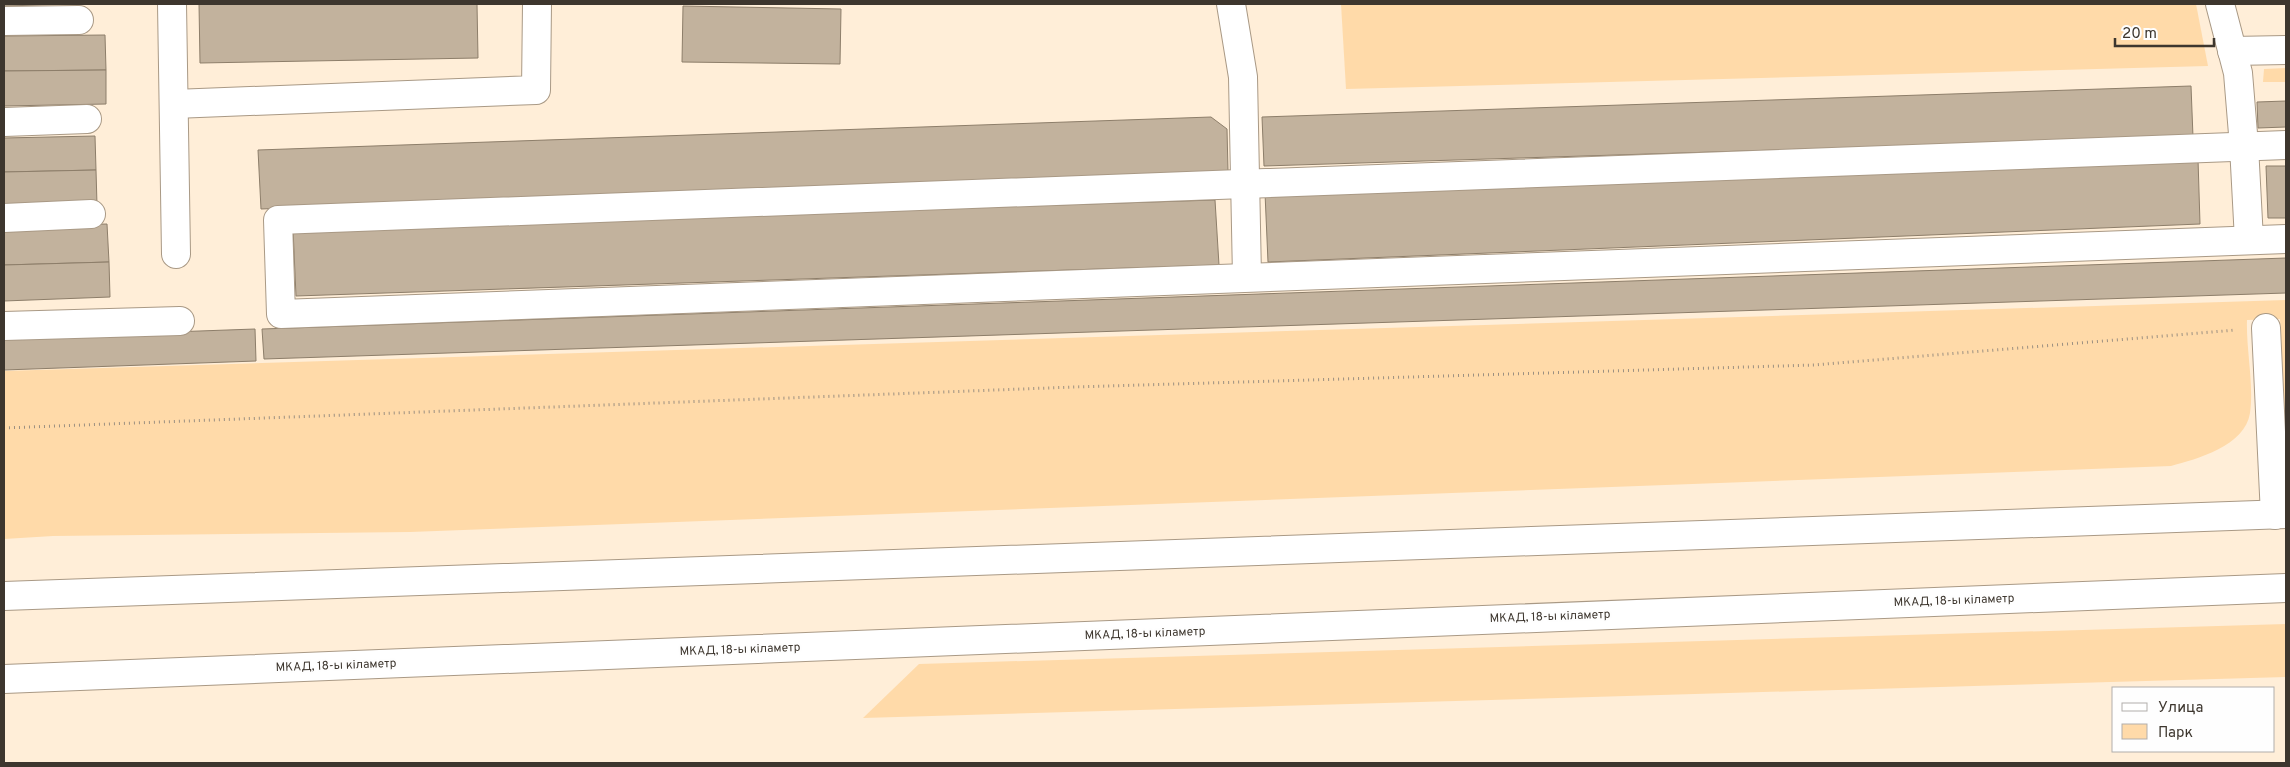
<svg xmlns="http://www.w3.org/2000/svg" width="2290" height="767" font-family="Overpass,sans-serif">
	<rect width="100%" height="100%" fill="#ffeed8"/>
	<!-- green -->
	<g fill="#ffdaa9">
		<path d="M 1341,4 L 2196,4 L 2208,66 L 1346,89 Z"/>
		<path d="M 2286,68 L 2286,82 L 2263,82 L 2264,69 Z"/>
		<path d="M 2286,300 L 2286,443 L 2282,439 L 2266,386 L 2281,345 L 2280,319 L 2247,320 C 2246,349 2254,384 2250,413 C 2245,446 2197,459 2171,466 L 410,532 L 53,536 L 4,539 L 4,371 Z"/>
		<path d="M 2286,624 L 2286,677 L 863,718 L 919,664 Z"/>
	</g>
	<!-- building -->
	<g fill="#c2b29d" stroke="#8d7e6a">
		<path d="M 4,4 L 77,4 L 4,6 Z"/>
		<path d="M 199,4 L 477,4 L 478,58 L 200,63 Z"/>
		<path d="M 683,6 L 841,9 L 840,64 L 682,62 Z"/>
		<path d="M 105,35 L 106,70 L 4,71 L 4,36 Z"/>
		<path d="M 106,70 L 106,104 L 4,106 L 4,71 Z"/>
		<path d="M 2191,86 L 2193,137 L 1264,166 L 1262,117 Z"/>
		<path d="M 2286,101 L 2286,127 L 2258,128 L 2257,102 Z"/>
		<path d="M 1211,117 L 1227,129 L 1228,171 L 261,209 L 258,150 Z"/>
		<path d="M 95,136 L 96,170 L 4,172 L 4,138 Z"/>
		<path d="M 2198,159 L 2200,224 L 1268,262 L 1265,193 Z"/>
		<path d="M 2266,166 L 2286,166 L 2286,218 L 2268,218 Z"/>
		<path d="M 96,170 L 97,205 L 4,207 L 4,172 Z"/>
		<path d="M 1215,200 L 1219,265 L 296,296 L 293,229 Z"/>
		<path d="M 107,224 L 109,262 L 4,265 L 4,227 Z"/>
		<path d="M 2286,258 L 2286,293 L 264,359 L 262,329 Z"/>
		<path d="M 109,262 L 110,297 L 4,301 L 4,265 Z"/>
		<path d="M 255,329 L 256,361 L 4,370 L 4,338 Z"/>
	</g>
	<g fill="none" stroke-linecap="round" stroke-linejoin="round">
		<defs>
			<g id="minor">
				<path d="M 172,4 L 176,254"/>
				<path d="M 1231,4 L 1243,77 L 1247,277"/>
				<path d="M 2220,4 L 2238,73 L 2244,146 L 2249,240"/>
				<path d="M 4,21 L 79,20"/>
				<path d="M 2232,51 L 2286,50"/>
				<path d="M 174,104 L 536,90 L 537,4"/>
				<path d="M 4,122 L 87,119"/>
				<path d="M 2286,145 L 278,220 L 281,314 L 2286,239"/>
				<path d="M 4,218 L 91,214"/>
				<path d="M 4,326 L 180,321"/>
				<path d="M 2266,328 L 2275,515"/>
			</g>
			<g id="highway">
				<path d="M 4,596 L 2286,514"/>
				<path d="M 4,679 L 2286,588"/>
			</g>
		</defs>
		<!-- minor casing -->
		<use href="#minor" stroke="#a99985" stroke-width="30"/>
		<!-- highway casing -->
		<use href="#highway" stroke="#a99985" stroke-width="30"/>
		<!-- path -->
		<path stroke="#9b8f80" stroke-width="3" stroke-dasharray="1 4" stroke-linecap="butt" d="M 4,428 L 1074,387 L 1814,365 L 2236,330"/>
		<!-- minor -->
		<use href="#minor" stroke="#fff" stroke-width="28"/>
		<!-- highway -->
		<use href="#highway" stroke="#fff" stroke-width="28"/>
	</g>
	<g text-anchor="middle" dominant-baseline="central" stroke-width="4.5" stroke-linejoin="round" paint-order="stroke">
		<!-- street labels -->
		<g font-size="12" fill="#3d362e" stroke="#fefefe">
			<text transform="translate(1954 601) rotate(-2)">МКАД, 18-ы кіламетр</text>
			<text transform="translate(1550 617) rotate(-2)">МКАД, 18-ы кіламетр</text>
			<text transform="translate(1145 634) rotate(-2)">МКАД, 18-ы кіламетр</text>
			<text transform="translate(740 650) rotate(-2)">МКАД, 18-ы кіламетр</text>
			<text transform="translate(336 666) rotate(-2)">МКАД, 18-ы кіламетр</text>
		</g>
	</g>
	<!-- border -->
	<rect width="2290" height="767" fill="none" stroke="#3d362e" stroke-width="10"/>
	<!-- legend -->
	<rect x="2112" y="687" width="162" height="65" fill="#fefefe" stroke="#b1aeab"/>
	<rect x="2122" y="703" width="25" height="8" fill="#ffffff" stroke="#b1aeab"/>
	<text x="2158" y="712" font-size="15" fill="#3d362e">Улица</text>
	<rect x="2122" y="724" width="25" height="15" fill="#ffdaa9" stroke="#b1aeab"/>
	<text x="2158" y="737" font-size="15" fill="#3d362e">Парк</text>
	<!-- scale -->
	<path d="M2115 38v8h99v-8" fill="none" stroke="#3d362e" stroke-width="2.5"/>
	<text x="2122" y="38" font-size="15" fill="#3d362e" stroke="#fefefe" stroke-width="4" paint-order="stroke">20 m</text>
</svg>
